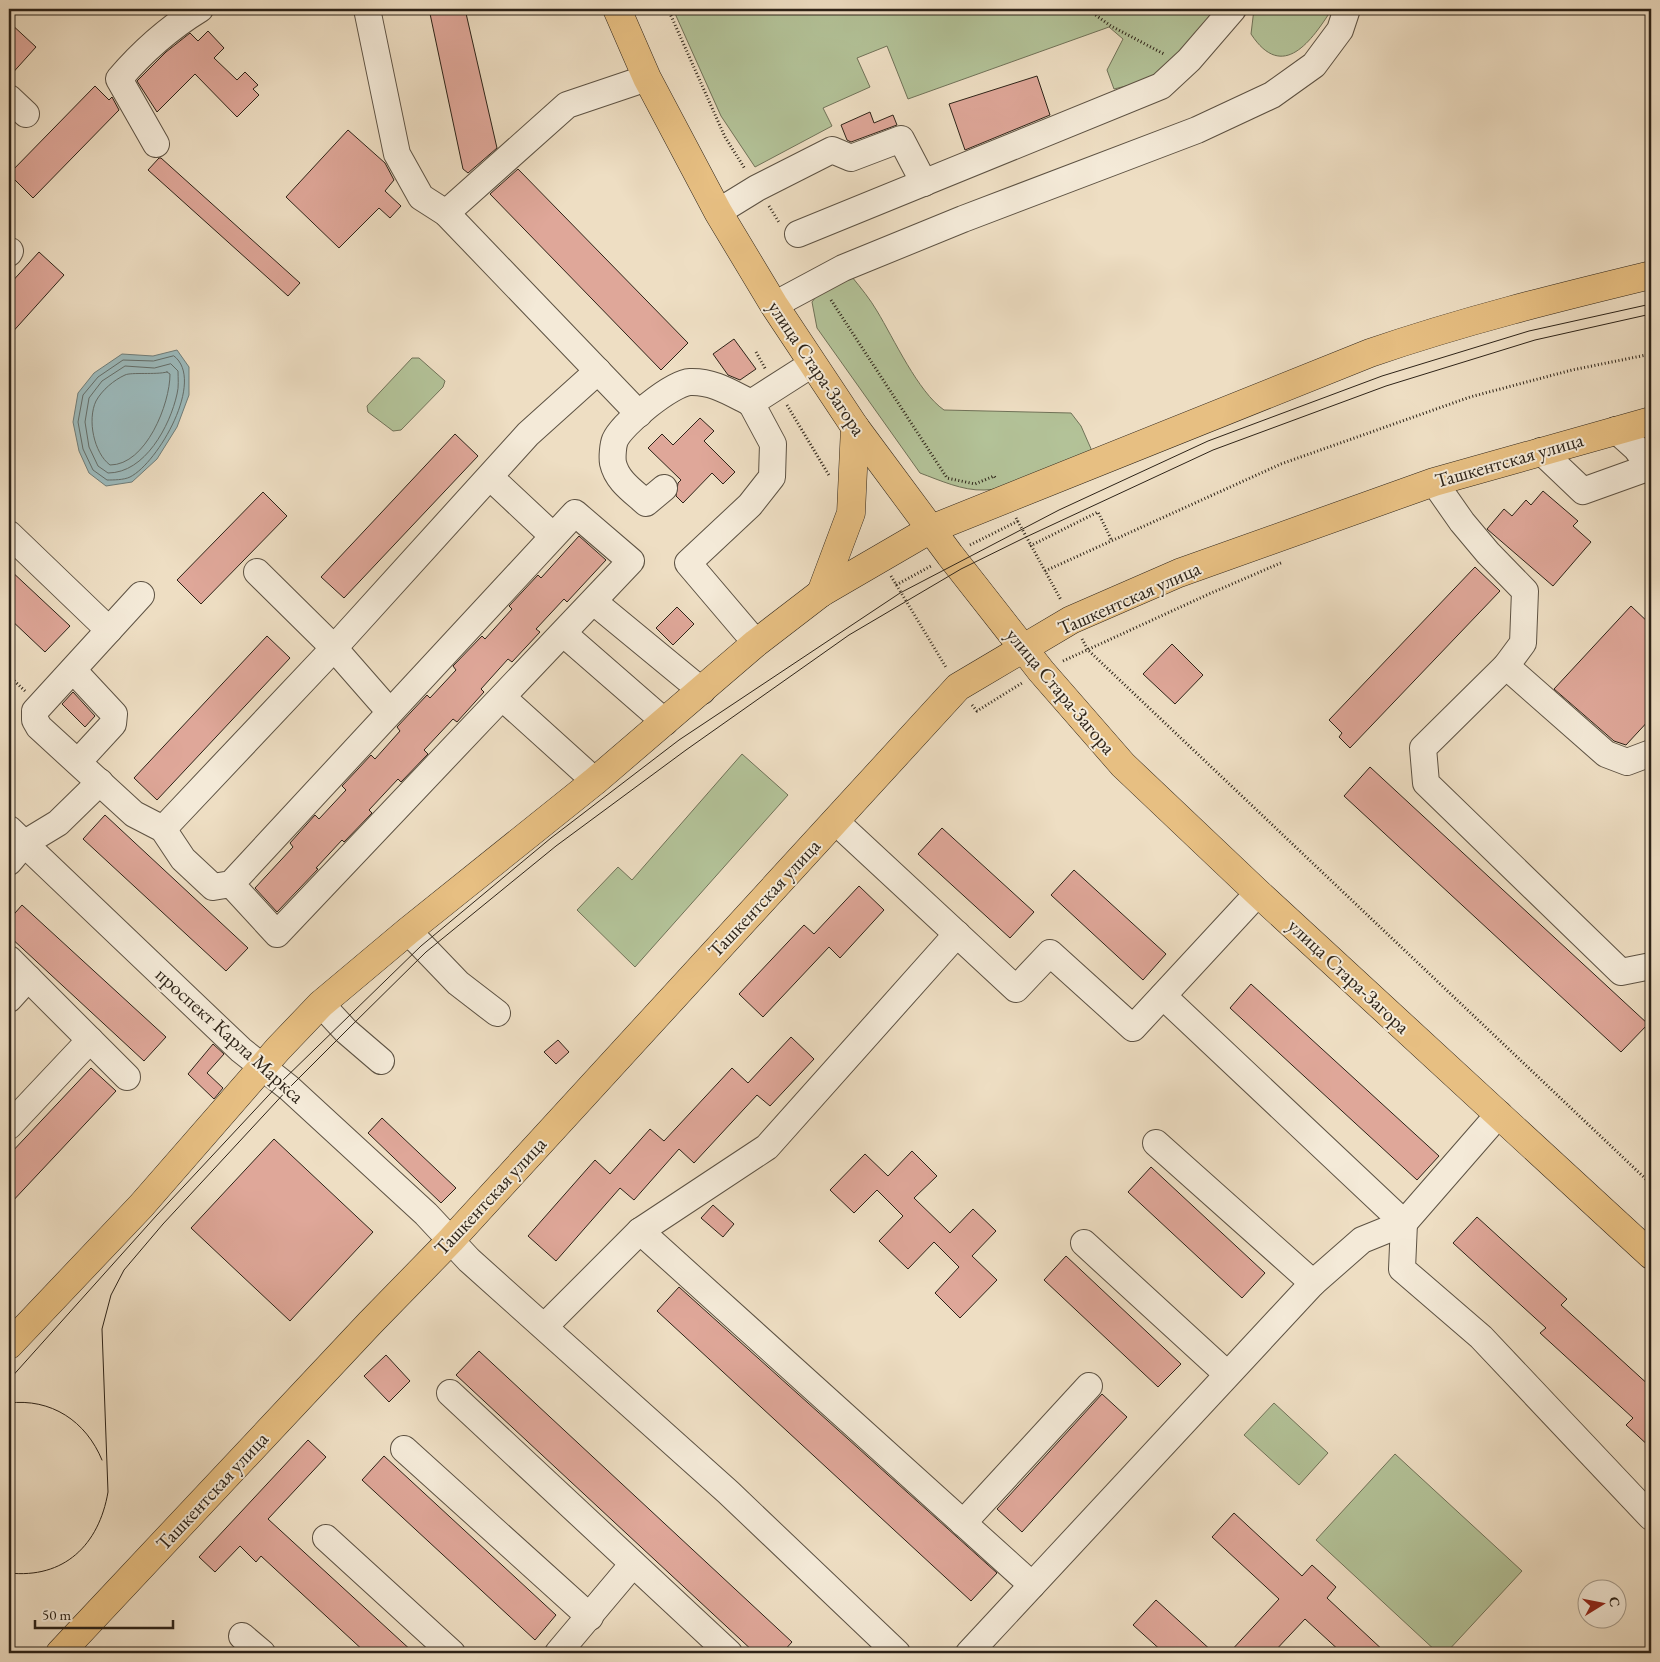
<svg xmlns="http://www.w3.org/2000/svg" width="1660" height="1662" font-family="'EB Garamond',serif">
	<rect width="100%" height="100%" fill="#eedec3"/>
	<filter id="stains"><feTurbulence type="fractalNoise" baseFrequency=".004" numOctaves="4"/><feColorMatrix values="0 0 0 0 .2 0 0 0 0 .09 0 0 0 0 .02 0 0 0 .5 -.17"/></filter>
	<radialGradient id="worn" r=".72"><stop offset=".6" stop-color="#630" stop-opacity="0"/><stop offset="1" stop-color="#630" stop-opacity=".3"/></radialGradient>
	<!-- green -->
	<g fill="#b3c298" stroke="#707258">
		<path d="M 673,9 L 1223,9 L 1162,77 L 1114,89 L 1107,70 L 1123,39 L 1109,27 L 908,99 L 887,46 L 857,58 L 870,87 L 823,108 L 832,126 L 755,167 L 721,116 Z"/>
		<path d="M 1254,9 L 1332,9 C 1312,40 1283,83 1251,34 Z"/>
		<path d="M 852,277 C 861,288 870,299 877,311 C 894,339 918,392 944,410 L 1071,413 L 1081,426 L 1092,451 C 1058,466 1021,489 984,490 C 963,491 939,480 920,473 L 817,328 L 812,302 L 818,294 Z"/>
		<path d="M 412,358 L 419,358 L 445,381 L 443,387 L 401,430 L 393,431 L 368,412 L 367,406 Z"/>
		<path d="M 742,754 L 788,795 L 635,967 L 577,910 L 618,867 L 632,880 Z"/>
		<path d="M 1274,1403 L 1328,1453 L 1299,1485 L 1244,1435 Z"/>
		<path d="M 1395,1454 L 1522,1571 L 1446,1653 L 1438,1653 L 1316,1540 Z"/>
	</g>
	<!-- water -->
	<path fill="#9cbabc" stroke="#707e7a" d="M 177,350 L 189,367 L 189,395 L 177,427 L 157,459 L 132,482 L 106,486 L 89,473 L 79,451 L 73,422 L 78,393 L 94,373 L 122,354 L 153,356 Z"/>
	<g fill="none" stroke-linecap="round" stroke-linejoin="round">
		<!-- shore -->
		<g stroke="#646e6a" stroke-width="1">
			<path d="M 174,356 C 206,380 158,463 130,477 C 124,480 113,480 107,480 L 93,470 L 83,449 L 78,422 L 83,395 L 98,377 L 123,360 L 153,361 Z"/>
			<path d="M 171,364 L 178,371 C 178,378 179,387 177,394 C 170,426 145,473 108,473 L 98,466 L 89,447 L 85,422 L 89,398 L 102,381 L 125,366 L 154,368 Z"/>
			<path d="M 167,372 L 170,374 C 170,404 146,465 110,465 C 94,453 87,420 96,401 C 102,390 114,380 125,375 C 131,372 156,375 167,372 Z"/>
		</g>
	</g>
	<!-- building -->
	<g fill="#dfa799" stroke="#2d2318">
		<path d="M 429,9 L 465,9 L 497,148 L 468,173 L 463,169 Z"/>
		<path d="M 9,22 L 36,47 L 9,77 Z"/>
		<path d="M 208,31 L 224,48 L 214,58 L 237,80 L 245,72 L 258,85 L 253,89 L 259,95 L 237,117 L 195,74 L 157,112 L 137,81 L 166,52 L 190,33 L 198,41 Z"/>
		<path d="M 1037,76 L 1050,115 L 965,150 L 949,104 Z"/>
		<path d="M 95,86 L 109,100 L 112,97 L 119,110 L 33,198 L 9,174 Z"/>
		<path d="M 870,112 L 874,123 L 893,115 L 897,125 L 851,142 L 847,140 L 841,125 Z"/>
		<path d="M 348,130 L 385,163 L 394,180 L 385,191 L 401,206 L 390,218 L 379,208 L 339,248 L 286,197 Z"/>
		<path d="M 159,158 L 161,158 L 300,283 L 288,296 L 148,170 Z"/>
		<path d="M 518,169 L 688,343 L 661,370 L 490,194 Z"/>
		<path d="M 39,252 L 64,275 L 9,336 L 9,285 Z"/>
		<path d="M 734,339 L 756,369 L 740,380 L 728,375 L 713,354 Z"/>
		<path d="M 700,418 L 714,431 L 704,441 L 735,472 L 723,484 L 712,473 L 683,503 L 676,496 L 678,483 L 681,480 L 648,448 L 662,434 L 673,445 Z"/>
		<path d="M 455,434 L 478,456 L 344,598 L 321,577 Z"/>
		<path d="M 1543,491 L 1578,521 L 1573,526 L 1591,542 L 1553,586 L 1487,529 L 1504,509 L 1512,516 L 1526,500 L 1531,505 Z"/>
		<path d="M 263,492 L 287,516 L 201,604 L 177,580 Z"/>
		<path d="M 579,536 L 606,560 L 567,602 L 564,599 L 536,629 L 540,632 L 512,662 L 508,659 L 481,689 L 484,692 L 457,722 L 453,719 L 424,750 L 428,754 L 401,782 L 398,779 L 369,810 L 372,813 L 344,842 L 342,840 L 316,868 L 318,869 L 277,912 L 255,888 L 293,847 L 290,843 L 315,815 L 319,819 L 346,790 L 342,786 L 358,769 L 371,755 L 375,759 L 400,731 L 397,727 L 427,695 L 430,698 L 456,670 L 453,666 L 482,636 L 485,639 L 512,609 L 509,606 L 538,575 L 541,578 Z"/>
		<path d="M 1475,567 L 1500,591 L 1350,748 L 1339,737 L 1342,733 L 1329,720 Z"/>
		<path d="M 9,569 L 70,626 L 45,652 L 9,618 Z"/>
		<path d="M 1631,606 L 1651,625 L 1651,718 L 1626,745 L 1614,741 L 1554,689 Z"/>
		<path d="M 677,607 L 694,624 L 673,645 L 656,628 Z"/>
		<path d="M 267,636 L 290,658 L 157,800 L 134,778 Z"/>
		<path d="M 1172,644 L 1203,675 L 1175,704 L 1143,674 Z"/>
		<path d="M 73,692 L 95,716 L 85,727 L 62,704 Z"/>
		<path d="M 1370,767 L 1648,1024 L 1621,1052 L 1344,796 Z"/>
		<path d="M 105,815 L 248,948 L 226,971 L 83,839 Z"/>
		<path d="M 942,828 L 1034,912 L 1010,938 L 918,854 Z"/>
		<path d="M 1074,870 L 1166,954 L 1143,980 L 1051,895 Z"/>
		<path d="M 859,886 L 884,910 L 840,958 L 829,947 L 763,1017 L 739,994 L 804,925 L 814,934 Z"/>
		<path d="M 22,905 L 166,1037 L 144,1061 L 9,936 L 9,920 Z"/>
		<path d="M 1251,984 L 1439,1156 L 1417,1180 L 1230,1008 Z"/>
		<path d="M 791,1037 L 814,1059 L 770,1106 L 757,1095 L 694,1163 L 679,1149 L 634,1200 L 620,1188 L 556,1261 L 528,1236 L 595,1160 L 610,1174 L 650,1129 L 664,1141 L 732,1068 L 748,1083 Z"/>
		<path d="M 558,1040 L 569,1052 L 556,1064 L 544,1052 Z"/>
		<path d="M 213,1044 L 224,1054 L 207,1073 L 223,1088 L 214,1099 L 188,1074 Z"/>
		<path d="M 91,1068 L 116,1091 L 9,1205 L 9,1155 Z"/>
		<path d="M 382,1118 L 456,1188 L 441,1203 L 368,1133 Z"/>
		<path d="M 274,1139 L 373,1232 L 290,1321 L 191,1228 Z"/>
		<path d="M 912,1151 L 937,1176 L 914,1198 L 950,1233 L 973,1209 L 996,1231 L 972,1256 L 997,1280 L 960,1318 L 935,1293 L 959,1267 L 934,1242 L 908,1269 L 879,1241 L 903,1216 L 877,1190 L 854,1213 L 830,1190 L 865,1154 L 888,1176 Z"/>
		<path d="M 1151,1167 L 1265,1273 L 1242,1298 L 1128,1192 Z"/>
		<path d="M 713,1205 L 734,1224 L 723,1237 L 701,1218 Z"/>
		<path d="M 1477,1217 L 1567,1299 L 1561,1305 L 1651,1387 L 1651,1448 L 1626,1425 L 1633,1418 L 1540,1333 L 1546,1328 L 1453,1243 Z"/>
		<path d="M 1066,1256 L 1181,1364 L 1158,1387 L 1044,1280 Z"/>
		<path d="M 679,1287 L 997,1573 L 971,1601 L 657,1311 Z"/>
		<path d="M 479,1351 L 792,1642 L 782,1653 L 755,1653 L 456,1375 Z"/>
		<path d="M 386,1355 L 410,1381 L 389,1402 L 364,1376 Z"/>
		<path d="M 1102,1394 L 1127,1417 L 1022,1532 L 997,1509 Z"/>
		<path d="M 308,1440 L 326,1457 L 268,1519 L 414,1653 L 366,1653 L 261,1556 L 256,1562 L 240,1546 L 215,1572 L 199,1557 Z"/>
		<path d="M 384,1456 L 556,1615 L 535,1640 L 362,1480 Z"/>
		<path d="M 1234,1513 L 1302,1576 L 1312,1565 L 1336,1587 L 1327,1598 L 1386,1653 L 1342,1653 L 1305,1619 L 1273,1653 L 1229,1653 L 1279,1599 L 1212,1537 Z"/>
		<path d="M 1156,1600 L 1214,1653 L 1164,1653 L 1133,1625 Z"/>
	</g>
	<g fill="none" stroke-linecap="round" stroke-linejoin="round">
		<defs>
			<g id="minor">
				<path d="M 367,9 L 397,154 L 421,197 L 446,213 L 639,414"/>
				<path d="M 9,98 L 26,114"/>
				<path d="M 156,144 L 119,79 C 142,52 169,28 200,9"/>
				<path d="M 718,212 L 757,188 L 832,150 L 851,158 L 901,139 L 924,183"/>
				<path d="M 446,213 L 567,105 L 647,78"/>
				<path d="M 798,234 L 1161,86 L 1189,60 L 1233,9"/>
				<path d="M 9,253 L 10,251"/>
				<path d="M 774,305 L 843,268 L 963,219 L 1197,130 L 1272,95 L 1314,65 L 1340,30 L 1347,9"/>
				<path d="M 1616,430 L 1636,448 L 1651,469"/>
				<path d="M 1541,451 L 1583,491 L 1650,467"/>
				<path d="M 490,477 L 552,535"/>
				<path d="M 1434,482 L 1462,522 L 1488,553 L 1525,591 L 1523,643 L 1506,666 L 1423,748 L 1426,783 L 1621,972 L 1651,966"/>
				<path d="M 664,488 L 646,503 C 633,491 617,481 613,463 C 612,457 613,445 615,440 C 622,424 672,383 690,382 C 713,381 731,393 751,403"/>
				<path d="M 9,534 L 109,630"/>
				<path d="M 257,572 L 334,648 L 390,712"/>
				<path d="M 141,595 L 35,711 L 35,720 L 39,727 L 134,814 L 163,829 L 183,859 L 213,887 L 231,884 L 575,513 L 631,561 L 277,934 L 231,884"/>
				<path d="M 594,602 L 702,691"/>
				<path d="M 564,634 L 665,722"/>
				<path d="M 756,643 L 688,563 L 750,505 L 772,477 L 773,444 L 751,403 L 812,364"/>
				<path d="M 1506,666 L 1606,754 L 1627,762 L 1651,753"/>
				<path d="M 73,670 L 114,714 L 113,724 L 78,762"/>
				<path d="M 503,698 L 595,781"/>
				<path d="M 835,821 L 1016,989 L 1050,953 L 1133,1028 L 1258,893"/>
				<path d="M 9,829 L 241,1050 L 289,1088 L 426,1214 L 469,1260 L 728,1492 L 897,1653"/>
				<path d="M 163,829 L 334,648 L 528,434 L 598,371"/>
				<path d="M 9,862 L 25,843 L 58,823 L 100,782"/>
				<path d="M 408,931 L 458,983 L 497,1013"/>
				<path d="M 9,959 L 127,1077"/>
				<path d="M 1163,996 L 1404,1223 L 1402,1269 L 1481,1337 L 1651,1517"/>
				<path d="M 9,999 L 28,978"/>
				<path d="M 321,1004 L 346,1031 L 381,1061"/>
				<path d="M 9,1126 L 90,1040"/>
				<path d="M 1156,1143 L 1313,1283"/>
				<path d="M 640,1231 L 1032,1585"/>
				<path d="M 1084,1243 L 1227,1374"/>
				<path d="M 545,1326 L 640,1231 L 767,1147 L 957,934"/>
				<path d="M 450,1393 L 729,1653"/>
				<path d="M 404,1449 L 590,1617"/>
				<path d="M 963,1523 L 1089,1386"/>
				<path d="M 326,1538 L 452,1653"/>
				<path d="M 242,1636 L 262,1653"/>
				<path d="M 558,1653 L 633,1564"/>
				<path d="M 969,1653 L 1313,1283 L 1362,1240 L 1404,1223 L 1499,1114"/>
			</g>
			<g id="major">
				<path d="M 617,9 L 647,78 L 718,212 L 774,305 L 855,427 L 950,555 L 1041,671 L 1123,765 L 1258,893 L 1651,1255"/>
				<path d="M 821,593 L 851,513 L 855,427"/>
				<path d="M 9,1345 L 141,1206 L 278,1049 L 321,1004 L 408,931 L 595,781 L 756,643 L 821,593 L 931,529 L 1370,353 C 1463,321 1556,298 1651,275"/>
				<path d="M 60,1653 L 370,1323 L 451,1240 L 958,687 L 1071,620 L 1179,573 L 1434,482 L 1651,421"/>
			</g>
		</defs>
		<!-- minor casing -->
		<use href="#minor" stroke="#5d5243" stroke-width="28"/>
		<!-- major casing -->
		<use href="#major" stroke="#2d2318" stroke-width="29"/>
		<!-- path -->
		<g stroke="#2d2318" stroke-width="3" stroke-dasharray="1 2.5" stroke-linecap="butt">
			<path d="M 668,9 L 725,137 L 745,169"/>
			<path d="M 1087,9 L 1111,26 L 1164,54"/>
			<path d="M 769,206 L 780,224"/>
			<path d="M 831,300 L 947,478 L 975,484 L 994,476 L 996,479"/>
			<path d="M 756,352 L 766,370"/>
			<path d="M 787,405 L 830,477"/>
			<path d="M 1016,518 L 1061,600"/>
			<path d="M 970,545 L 1018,521"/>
			<path d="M 1030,546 L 1098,512 L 1112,541"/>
			<path d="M 1045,571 L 1281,464 L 1470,397 L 1572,370 L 1651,354"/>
			<path d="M 891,576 L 947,669"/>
			<path d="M 896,585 L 931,566"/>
			<path d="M 1082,639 L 1088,650 L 1651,1184"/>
			<path d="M 1063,661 L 1209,594 L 1283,562"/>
			<path d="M 9,676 L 25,691"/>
			<path d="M 972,705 L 977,711 L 1022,683"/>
		</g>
		<!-- minor -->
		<use href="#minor" stroke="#f4ead8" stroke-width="26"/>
		<!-- major -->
		<use href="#major" stroke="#e7bf82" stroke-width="28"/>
		<!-- tram -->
		<g stroke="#2d2318" stroke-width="1">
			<path d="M 9,1380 L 156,1216 L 281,1082 L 421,946 L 551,838 L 679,740 L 900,593 L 1059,510 L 1208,441 L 1382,376 L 1529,331 L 1651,304"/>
			<path d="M 9,1403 C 51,1398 86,1421 102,1460"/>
			<path d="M 9,1573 C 64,1579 99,1545 108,1492 L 102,1329 L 111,1295 L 124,1270 L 163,1224 L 289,1088 L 346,1031 L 426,952 L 556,846 L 686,750 L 849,635 L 961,569 L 1026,537 L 1213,450 L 1386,386 L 1535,340 L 1651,314"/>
		</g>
	</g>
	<g text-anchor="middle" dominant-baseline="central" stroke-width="4" stroke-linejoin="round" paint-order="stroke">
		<!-- street labels -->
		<g font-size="20" fill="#2d2318" stroke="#f4ead8">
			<text transform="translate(817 368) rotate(56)">улица Стара-Загора</text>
			<text transform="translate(1509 460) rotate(-16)">Ташкентская улица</text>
			<text transform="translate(1129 598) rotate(-24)">Ташкентская улица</text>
			<text transform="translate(1061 691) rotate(50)">улица Стара-Загора</text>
			<text transform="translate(764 898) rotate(-47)">Ташкентская улица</text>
			<text transform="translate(1349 976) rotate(43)">улица Стара-Загора</text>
			<text transform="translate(230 1035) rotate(42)">проспект Карла Маркса</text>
			<text transform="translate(490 1196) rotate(-47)">Ташкентская улица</text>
			<text transform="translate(212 1491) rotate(-47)">Ташкентская улица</text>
		</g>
	</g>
	<!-- margin -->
	<rect width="1660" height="1662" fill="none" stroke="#eedec3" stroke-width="30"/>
	<rect x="10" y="10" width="1640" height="1642" fill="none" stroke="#2d2318" stroke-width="2.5"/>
	<rect x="15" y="15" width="1630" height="1632" fill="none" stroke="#2d2318"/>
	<!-- north arrow -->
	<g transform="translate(1602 1604) rotate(80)"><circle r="24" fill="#f4ead8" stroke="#a49a8b"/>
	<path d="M0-4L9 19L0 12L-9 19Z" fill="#8f2418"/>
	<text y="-8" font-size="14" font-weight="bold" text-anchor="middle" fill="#2d2318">С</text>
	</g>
	<!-- scale -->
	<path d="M35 1620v8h138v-8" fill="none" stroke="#2d2318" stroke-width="2.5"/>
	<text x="42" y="1620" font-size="15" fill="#2d2318" stroke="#f4ead8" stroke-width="4" paint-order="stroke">50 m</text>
	<rect width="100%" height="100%" filter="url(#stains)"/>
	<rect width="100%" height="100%" fill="url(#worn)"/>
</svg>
